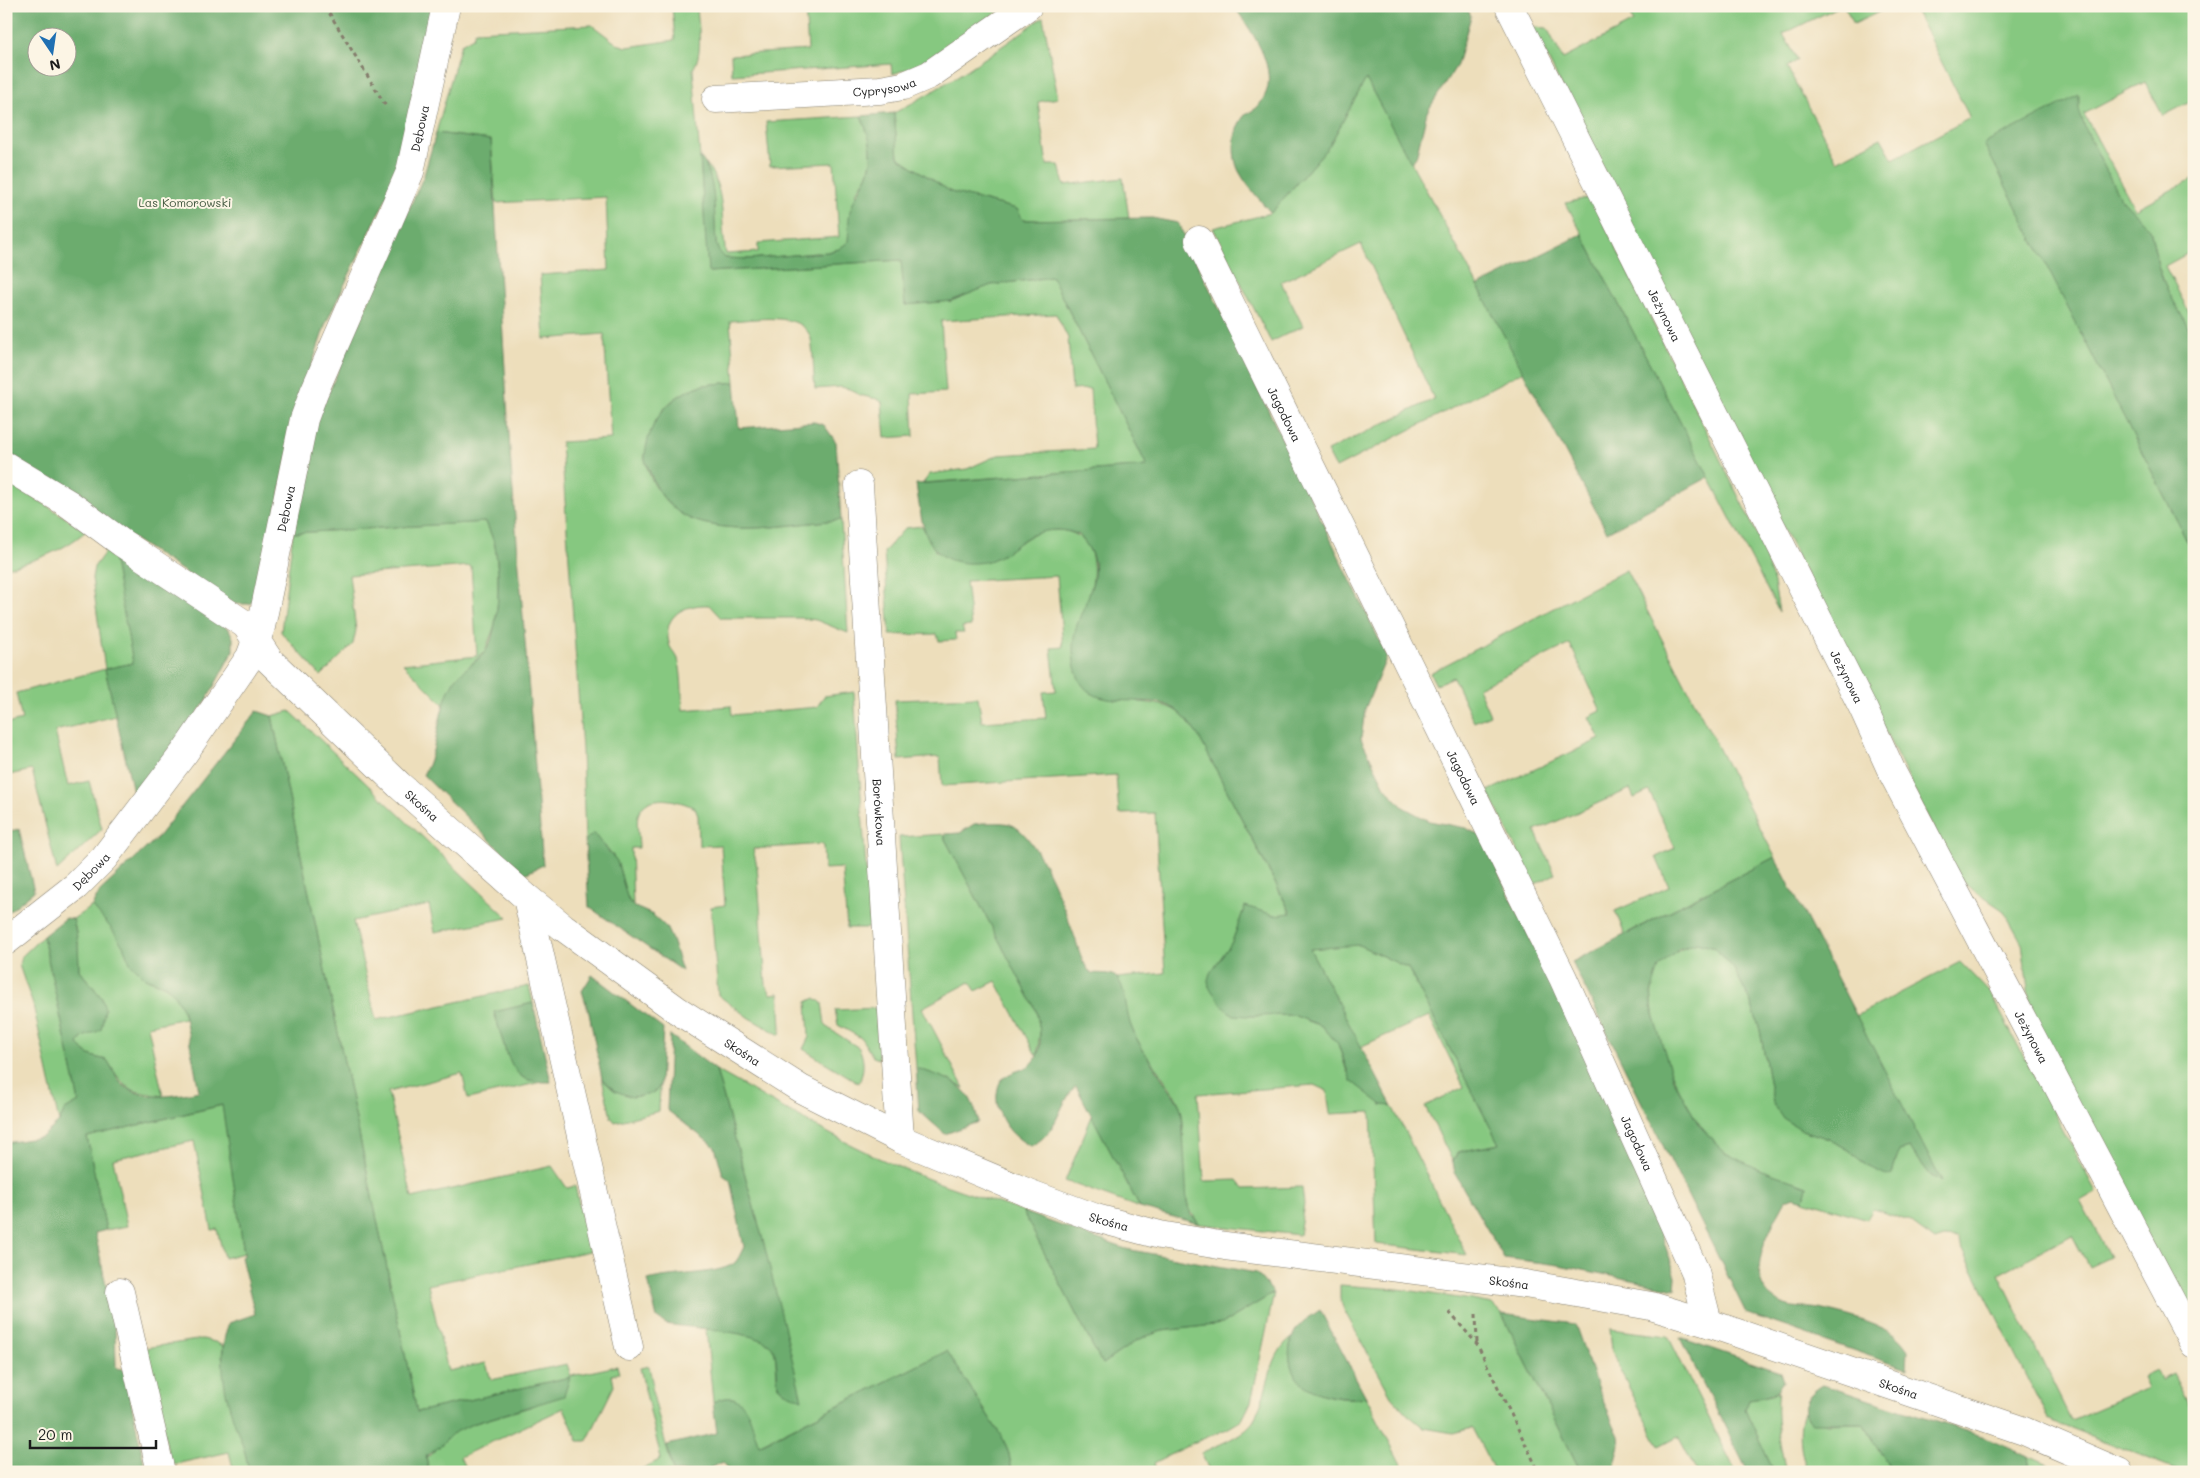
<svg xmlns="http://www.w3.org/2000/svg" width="2200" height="1478" font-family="Mali,sans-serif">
	<rect width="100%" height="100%" fill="#fcf5e5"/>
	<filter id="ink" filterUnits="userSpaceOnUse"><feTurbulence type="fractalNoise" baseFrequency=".02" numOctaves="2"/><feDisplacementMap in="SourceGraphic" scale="10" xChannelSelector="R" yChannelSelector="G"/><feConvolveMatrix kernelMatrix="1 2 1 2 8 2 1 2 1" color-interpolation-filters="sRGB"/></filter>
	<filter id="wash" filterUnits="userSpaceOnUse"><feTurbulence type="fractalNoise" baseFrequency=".0096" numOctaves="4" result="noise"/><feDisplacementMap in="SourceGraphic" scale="20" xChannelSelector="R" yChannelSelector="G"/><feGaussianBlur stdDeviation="1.12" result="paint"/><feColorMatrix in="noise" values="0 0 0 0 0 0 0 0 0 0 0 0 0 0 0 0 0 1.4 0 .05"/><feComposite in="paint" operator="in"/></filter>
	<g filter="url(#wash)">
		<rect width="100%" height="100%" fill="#eddebb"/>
		<!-- green -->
		<g fill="#86c880" stroke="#51724e">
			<path d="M 672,6 L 697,6 C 698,25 704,52 693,69 L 709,272 L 902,260 L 905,305 L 951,301 L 991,285 L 1052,277 L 1147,466 L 923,483 L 930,474 L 967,469 L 998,455 L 1094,449 L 1090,389 L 1072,390 L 1068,338 L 1056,314 L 941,321 L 946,392 L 912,394 L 914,436 L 885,438 L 882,402 L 877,399 L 859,395 L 853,390 L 841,387 L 815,389 C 813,373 814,355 811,339 C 804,310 752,320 730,321 L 735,382 C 723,384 705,383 694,388 C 666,400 655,416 648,444 C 647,449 644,455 645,459 C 650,486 670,512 696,521 C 743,536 794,523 841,520 L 848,633 L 816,620 L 801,618 L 721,618 L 709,605 C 685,604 662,615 669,643 C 670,650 676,653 678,659 C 682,670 682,697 683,710 L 731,706 L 732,715 L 817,707 L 824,696 L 854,692 L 870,928 L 847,928 L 842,868 L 824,869 L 823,844 L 753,849 L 757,866 L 766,985 L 771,994 L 779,993 L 781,1028 L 780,1035 L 749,1018 L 718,995 L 711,907 L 725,905 L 721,845 L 699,846 L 698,816 L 695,808 C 679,800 646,791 638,815 C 636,824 639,838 639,848 L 631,848 L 633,906 C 621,892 624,876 616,861 C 611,850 600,843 593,833 L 585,841 L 582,750 L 561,442 L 611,439 L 604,334 L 544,339 L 540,275 L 609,270 L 606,197 L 496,203 L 491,140 L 436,133 L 461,44 L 473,37 L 475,31 L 592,25 L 617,44 L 627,47 L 675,40 Z"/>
			<path d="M 805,6 L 1006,6 C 970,31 935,62 892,74 L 891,64 L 732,75 L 731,55 L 808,50 Z"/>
			<path d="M 1635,6 L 1840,6 L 1783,34 L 1798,60 L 1787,67 L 1837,161 L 1881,138 L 1893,159 L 1970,118 L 1913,6 L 2194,6 L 2194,100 L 2163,116 L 2145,82 L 2084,114 L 2135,209 L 2194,178 L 2194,250 L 2165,266 L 2194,322 L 2194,338 L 2167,289 L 2159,269 L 2150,229 L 2120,199 L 2085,128 L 2079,110 L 1985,144 L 2194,554 L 2194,1323 L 2032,1020 L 2022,943 L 2004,911 L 1960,881 L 1532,27 L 1547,28 L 1563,59 L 1633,22 L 1628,10 Z"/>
			<path d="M 1844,6 L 1884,6 L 1885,9 L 1854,24 Z"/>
			<path d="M 1043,17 L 1058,98 L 1038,102 L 1047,165 L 1059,165 L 1064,185 L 1123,178 L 1129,218 L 1023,220 L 1017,209 L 951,192 L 898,157 L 894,113 C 947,85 995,52 1043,17 Z"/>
			<path d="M 1366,79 L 1524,371 L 1336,468 L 1327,451 L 1434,399 L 1361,244 L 1281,282 L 1303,326 L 1271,342 L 1213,228 L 1271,213 L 1329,146 Z"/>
			<path d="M 861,116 L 869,134 L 872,159 L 867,176 L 857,191 L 848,242 L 839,249 L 828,252 L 749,259 L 725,258 L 718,250 L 716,243 L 713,193 L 706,163 C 727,192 720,221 726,254 L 758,252 L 758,243 L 839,237 L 834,163 L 770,166 L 766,122 Z"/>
			<path d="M 1591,197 L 1757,534 L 1774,583 L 1779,612 L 1566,203 Z"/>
			<path d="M 6,479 L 86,531 C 62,552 36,560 6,568 Z"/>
			<path d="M 486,522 L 495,544 L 498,574 L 498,599 L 495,625 L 485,651 L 454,681 L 445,706 L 403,664 L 477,656 L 471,566 L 349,575 L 356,630 L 353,644 L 321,676 L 281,632 L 293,533 Z"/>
			<path d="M 922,526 L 936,552 C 955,550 974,548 993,546 C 1000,545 1009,546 1016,544 C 1025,541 1033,532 1043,531 C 1092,523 1102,563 1087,601 L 1139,702 C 1173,705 1179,708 1199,737 L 1291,914 L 1274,915 L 1245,907 L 1232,942 L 1225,954 L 1248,1016 L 1293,1015 L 1322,1026 L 1338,1044 L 1347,1072 L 1382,1105 L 1392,1106 L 1467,1255 L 1376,1244 L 1371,1112 L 1330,1114 L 1327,1091 L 1314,1085 L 1198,1094 L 1204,1181 L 1237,1180 L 1244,1189 L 1302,1187 L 1304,1204 L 1299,1235 L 1200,1224 C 1173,1197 1188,1149 1182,1114 C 1178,1091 1152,1066 1141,1046 C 1135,1036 1130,1026 1127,1015 C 1123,1002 1124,990 1117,978 L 1165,973 L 1155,813 L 1119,814 L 1116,775 L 942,786 L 940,757 L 899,760 L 895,700 L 978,697 L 982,722 L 1046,718 L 1043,692 L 1056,691 L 1051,648 L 1063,647 L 1057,576 L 966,581 L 971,626 L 962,627 L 964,633 L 955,633 L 956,640 L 939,641 L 937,634 L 890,635 L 884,552 L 905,528 Z"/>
			<path d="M 108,548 L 112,551 L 134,663 L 105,669 L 116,716 L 55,731 L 68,786 L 89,781 L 102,829 L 57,871 L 32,770 L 9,775 L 9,772 L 6,773 L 6,724 L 22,720 L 16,693 L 105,669 L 92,578 L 94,567 Z"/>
			<path d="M 1626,570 L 1775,857 L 1625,934 L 1615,911 L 1669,887 L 1656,857 L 1675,848 L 1649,791 L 1634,798 L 1630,789 L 1535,831 L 1555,874 L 1534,885 L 1488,791 L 1600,739 L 1589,717 L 1601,711 L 1570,644 L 1478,688 L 1490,715 L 1474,722 L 1453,677 L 1436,685 L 1430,673 Z"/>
			<path d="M 290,711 L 508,918 L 435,932 L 429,905 L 353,921 L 376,1020 L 529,986 L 533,1003 L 494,1012 L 507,1055 L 522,1077 L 541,1082 L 468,1099 L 462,1073 L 388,1092 L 412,1198 L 552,1166 L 567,1188 L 575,1186 L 590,1251 L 428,1285 L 448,1371 L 486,1363 L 491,1380 L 567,1364 L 571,1376 L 617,1366 L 619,1373 L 612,1375 L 614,1386 L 587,1441 L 578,1441 L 564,1408 L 460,1457 L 467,1472 L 429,1472 L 426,1456 L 429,1456 L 452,1434 L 460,1429 L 472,1424 L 530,1407 L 570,1377 L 417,1412 L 272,716 Z"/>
			<path d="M 945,834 L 945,839 L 1036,1010 L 1040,1030 L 1037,1057 L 996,981 L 976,991 L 970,982 L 922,1008 L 964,1088 L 947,1079 L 916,1068 L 899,837 Z"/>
			<path d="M 92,906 C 103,918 115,930 123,945 C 130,957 133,968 144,977 C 150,982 159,982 165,986 C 175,992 183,1008 185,1018 L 148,1026 L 163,1096 C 128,1091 126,1091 107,1060 C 94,1057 85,1056 78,1043 L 83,1037 L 95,989 L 79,970 L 78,942 L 73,919 Z"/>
			<path d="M 43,936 L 79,1102 L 65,1110 L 59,1122 L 33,1005 L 19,965 L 21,957 Z"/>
			<path d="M 1697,943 L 1715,948 L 1734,969 L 1750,1000 L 1760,1030 L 1773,1103 L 1802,1130 L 1829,1139 L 1851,1152 L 1867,1166 L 1892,1174 L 1899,1151 L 1910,1148 L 1931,1176 L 1941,1181 L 1856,1016 L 1960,962 L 1990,993 L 2096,1192 L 2080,1201 L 2110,1257 L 2089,1267 L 2072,1235 L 1999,1274 L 2071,1420 L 2148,1387 L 2143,1376 L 2156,1370 L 2161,1380 L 2173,1374 L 2194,1415 L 2194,1472 L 2183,1472 L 2048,1419 L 1957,1238 L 1944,1237 L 1935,1240 L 1909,1221 L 1873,1209 L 1867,1219 L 1804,1200 L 1807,1186 C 1780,1176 1750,1169 1726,1153 C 1690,1130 1631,1005 1659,967 C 1669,954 1683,948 1697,943 Z"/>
			<path d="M 1342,945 L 1359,945 L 1408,968 L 1499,1144 L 1457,1152 L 1453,1162 L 1425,1106 L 1464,1087 L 1429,1016 L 1360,1047 L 1310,949 Z"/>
			<path d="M 815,998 L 822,1003 L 825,1024 L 828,1028 L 859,1048 C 865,1060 864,1071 859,1083 L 803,1049 L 809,1037 L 807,1002 Z"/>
			<path d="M 876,1008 L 879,1059 L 873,1057 L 861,1038 L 838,1025 L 835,1010 Z"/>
			<path d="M 716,1070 C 777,1104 837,1141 901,1168 C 941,1185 982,1197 1023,1212 L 1102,1364 L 1136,1341 L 1147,1336 L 1162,1331 L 1222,1324 L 1274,1293 L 1251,1402 L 1242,1420 L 1227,1429 L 1193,1443 L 1154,1463 L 1157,1472 L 1012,1472 L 1009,1454 L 1003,1439 L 947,1351 L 758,1445 L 750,1417 L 734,1398 L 720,1399 L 713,1402 L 706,1329 C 721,1331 770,1334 774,1351 C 777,1360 776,1375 778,1386 L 785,1392 L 764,1244 Z"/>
			<path d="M 602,1079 L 615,1091 L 656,1091 L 660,1085 L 659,1111 L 615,1122 L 611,1117 Z"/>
			<path d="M 223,1105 L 244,1253 L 224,1258 L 217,1229 L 212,1230 L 194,1141 L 113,1159 L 127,1226 L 106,1230 L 87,1137 Z"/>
			<path d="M 1092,1116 L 1140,1208 L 1065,1181 Z"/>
			<path d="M 1340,1285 L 1398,1289 L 1472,1300 L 1492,1304 L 1502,1314 L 1581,1472 L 1495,1472 L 1472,1428 L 1453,1433 L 1424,1428 L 1407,1414 L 1391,1396 L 1344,1310 L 1340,1299 Z"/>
			<path d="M 1610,1329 L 1668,1336 L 1736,1472 L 1697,1472 L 1678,1436 L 1659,1446 L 1619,1368 L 1612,1351 Z"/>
			<path d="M 1292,1337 C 1278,1385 1327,1404 1366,1397 L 1405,1472 L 1210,1472 L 1201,1453 C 1217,1445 1239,1438 1251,1424 C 1255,1421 1256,1414 1258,1410 C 1270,1385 1269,1355 1292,1337 Z"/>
			<path d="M 203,1339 L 215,1342 L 223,1346 L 222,1356 L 237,1428 L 244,1445 L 249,1472 L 234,1472 L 229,1452 L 171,1465 L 145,1348 Z"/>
			<path d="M 649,1366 L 653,1386 L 651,1387 L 673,1472 L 636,1472 L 661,1459 L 640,1368 Z"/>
			<path d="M 1778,1390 C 1774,1418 1780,1444 1786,1472 L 1774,1472 L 1745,1409 L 1749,1399 L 1772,1395 Z"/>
			<path d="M 1804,1412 L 1807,1418 L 1827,1424 L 1863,1423 L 1892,1472 L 1807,1472 C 1801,1452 1797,1432 1804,1412 Z"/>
			<path d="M 2028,1456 L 2065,1472 L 2030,1472 Z"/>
		</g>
		<!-- forest -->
		<g fill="#6cac6e" stroke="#446445" fill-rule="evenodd">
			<path d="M 6,6 L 432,6 L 394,182 L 326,323 L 302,394 L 256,600 L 249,604 L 234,604 L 6,456 ZM 38,38 L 68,38 L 68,68 L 38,68 Z"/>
			<path d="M 1234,6 L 1466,6 L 1471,16 L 1457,65 L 1427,112 L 1416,157 L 1411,163 L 1366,79 L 1329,146 L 1271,213 C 1261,201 1247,186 1240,173 C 1231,158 1232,129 1245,115 C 1248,113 1252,111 1255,109 C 1260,106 1267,93 1268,86 C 1272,58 1249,28 1234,6 Z"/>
			<path d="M 2079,95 L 2079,110 L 2085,128 L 2120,198 L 2150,229 L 2159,269 L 2167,289 L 2194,338 L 2194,554 L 1984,144 Z"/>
			<path d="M 894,113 L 898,157 L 951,192 L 1017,209 L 1023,220 L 1152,218 L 1178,223 L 1387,656 L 1365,709 L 1361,739 L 1385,787 L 1403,807 L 1429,821 L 1466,828 L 1481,836 L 1634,1155 L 1676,1277 L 1675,1289 L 1559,1265 L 1504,1258 L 1455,1174 L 1453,1162 L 1457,1153 C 1470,1148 1485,1148 1499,1144 L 1408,968 L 1359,945 L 1310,949 L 1392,1106 L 1382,1105 L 1351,1081 L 1338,1044 L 1322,1026 L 1293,1015 L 1248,1016 L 1234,1015 L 1225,1009 L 1209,987 L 1208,980 L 1210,973 L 1232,942 L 1245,906 L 1274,915 L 1291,913 L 1199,737 C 1190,724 1180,709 1164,704 C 1136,696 1088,711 1077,674 C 1073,662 1072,649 1074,637 C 1079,606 1109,574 1086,544 C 1084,541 1081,537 1079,535 C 1073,532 1063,530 1057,530 C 1021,531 1016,552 989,561 C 981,563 968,564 959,562 C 922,556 921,515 916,484 L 1147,466 L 1052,277 L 991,285 L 951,301 L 905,305 L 901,260 L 708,272 L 700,157 C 717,174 714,220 716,243 L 718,250 L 725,258 L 749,259 L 828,252 L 839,249 L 848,242 C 849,232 848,221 850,211 C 854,198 861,188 867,176 C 876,156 869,135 861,116 Z"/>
			<path d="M 436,133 L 491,140 L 511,467 L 543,865 L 525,874 L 423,775 C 440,747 436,709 454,681 C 461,670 476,663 485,652 C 500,632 501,568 494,543 C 492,536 489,529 486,522 L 293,533 L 312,430 L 424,175 Z"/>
			<path d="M 1582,234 L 1709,477 L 1607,532 L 1478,286 Z"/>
			<path d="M 735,382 L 739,428 L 814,422 L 824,425 L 836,442 L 841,520 C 794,523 743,536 696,521 C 672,513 657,493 649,470 C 647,465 644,460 645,455 C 648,425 665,400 694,388 C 705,383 723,384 735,382 Z"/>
			<path d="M 112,551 L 229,629 L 233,638 L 233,651 L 205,703 L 134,796 L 105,669 L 133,663 Z"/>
			<path d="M 257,711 L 272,716 L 417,1412 L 570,1377 L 564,1396 L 472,1424 L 452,1434 L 438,1448 L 426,1456 L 429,1472 L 249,1472 C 246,1449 236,1430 230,1408 C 222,1383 219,1346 229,1323 L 255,1314 L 241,1257 L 244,1256 L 244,1253 L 222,1105 L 87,1137 L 106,1230 L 95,1233 L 115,1327 L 116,1368 L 123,1369 L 125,1374 L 146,1472 L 6,1472 L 6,1143 L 42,1137 L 59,1122 L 65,1110 L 79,1102 L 43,936 L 66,918 L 73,919 L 78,942 L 79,970 L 102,998 L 105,1009 L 101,1030 L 83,1037 L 78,1043 C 85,1056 94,1057 107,1060 C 112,1067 116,1078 122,1084 C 143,1102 174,1096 199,1091 L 184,1012 L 173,993 L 166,986 L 145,978 L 130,963 L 123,946 L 111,928 L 92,906 L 100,891 L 157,838 Z"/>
			<path d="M 983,823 C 992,823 1002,822 1010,824 C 1038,834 1064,908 1074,935 C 1079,949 1081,962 1091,973 C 1099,974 1111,972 1117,978 C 1126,987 1126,1014 1131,1026 C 1142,1055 1165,1079 1180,1106 L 1182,1114 L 1187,1203 L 1191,1215 L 1200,1224 L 1140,1208 L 1076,1086 C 1056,1108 1059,1132 1031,1146 C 1011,1137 995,1116 997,1094 C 998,1087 999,1081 1005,1077 C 1015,1069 1028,1071 1035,1060 C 1044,1045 1039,1025 1036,1010 L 945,839 L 945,834 L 960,833 L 974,824 Z"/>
			<path d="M 19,829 L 34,891 L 6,914 L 6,832 Z"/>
			<path d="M 593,833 L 617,861 L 628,900 L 633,906 L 653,915 L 666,927 L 672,940 L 682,971 L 589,907 L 585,841 Z"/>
			<path d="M 1775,857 L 1942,1182 L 1931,1176 L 1910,1148 L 1899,1151 L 1892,1174 L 1888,1176 L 1867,1166 L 1851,1152 L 1829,1139 L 1802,1130 L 1783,1118 L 1773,1103 L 1760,1030 L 1750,1000 L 1734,969 L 1715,948 L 1697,943 L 1679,949 L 1659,967 L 1651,993 L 1653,1014 L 1673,1079 L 1699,1125 L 1725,1153 L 1759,1169 L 1807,1186 L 1804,1200 L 1794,1197 L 1786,1200 C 1769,1231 1736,1286 1785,1305 C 1795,1309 1808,1307 1819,1309 C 1840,1313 1882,1324 1898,1338 C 1902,1341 1905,1346 1908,1350 L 1907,1369 L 1746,1313 L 1572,962 Z"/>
			<path d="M 592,975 L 663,1029 L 660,1085 L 656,1091 L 647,1095 L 632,1097 L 615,1091 L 602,1079 L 589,1013 L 582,991 Z"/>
			<path d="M 533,1003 L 551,1082 C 542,1082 528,1082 521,1076 C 507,1066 500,1029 494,1012 Z"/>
			<path d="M 670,1035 L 716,1070 L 764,1244 L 802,1399 L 785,1392 L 778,1386 C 777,1377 777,1354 773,1348 C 763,1331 686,1328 666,1324 L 657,1318 L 648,1280 C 671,1273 716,1275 733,1264 C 738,1261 741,1252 744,1247 L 730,1180 L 723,1175 L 715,1147 L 667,1110 Z"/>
			<path d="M 916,1068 C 949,1079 971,1083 978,1122 L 945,1134 L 919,1111 Z"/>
			<path d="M 1023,1212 L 1126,1249 L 1256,1273 L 1274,1293 L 1222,1324 L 1162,1331 L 1147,1336 L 1136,1341 L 1102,1364 Z"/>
			<path d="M 1320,1310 L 1366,1397 C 1348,1400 1322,1397 1307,1387 C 1284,1373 1284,1337 1304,1321 C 1309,1317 1315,1314 1320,1310 Z"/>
			<path d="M 1502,1314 L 1575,1324 L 1599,1392 L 1619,1436 L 1620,1445 L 1615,1465 L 1617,1472 L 1581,1472 Z"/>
			<path d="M 1680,1338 L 1780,1372 L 1783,1381 C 1774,1397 1767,1396 1749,1399 L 1745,1409 L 1774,1472 L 1748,1472 Z"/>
			<path d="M 947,1351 L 1003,1439 L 1009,1454 L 1012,1472 L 729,1472 L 723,1462 L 703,1472 L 673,1472 L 667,1445 L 717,1433 L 713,1402 C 748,1385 750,1423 759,1445 Z"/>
			<path d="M 1823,1385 L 1990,1439 L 2028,1456 L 2030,1472 L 1892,1472 L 1863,1423 L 1813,1423 C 1796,1410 1807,1394 1823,1385 Z"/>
		</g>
	</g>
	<g filter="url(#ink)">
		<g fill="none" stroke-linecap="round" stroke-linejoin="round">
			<defs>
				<g id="minor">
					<path id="s1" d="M 1509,6 L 1863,708 L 1893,774 L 2194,1344"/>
					<path id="s2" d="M 716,99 L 880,90 L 903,86 L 929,75 L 1028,6"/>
					<path id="s3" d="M 1199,240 L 1563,978 L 1695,1271 L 1708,1323"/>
					<path id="s4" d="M 6,466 L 69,504 L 122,543 L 246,625 L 269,660 L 399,785 L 527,898 L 563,927 L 677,1010 L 801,1089 L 900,1139 L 1031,1194 L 1096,1218 L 1160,1235 L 1225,1246 L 1525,1284 L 1651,1306 L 1708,1323 L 2024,1431 L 2119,1472"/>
					<path id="s5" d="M 859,485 L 900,1139"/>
					<path d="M 527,898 L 629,1347"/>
					<path id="s6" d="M 6,941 L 76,886 L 104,858 L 184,753 L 250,657 L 261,627 L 304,419 L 314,392 L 410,172 L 446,6"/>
					<path d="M 120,1292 L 161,1472"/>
				</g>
			</defs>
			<!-- minor casing -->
			<use href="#minor" stroke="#847d6c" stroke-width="29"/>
			<!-- path -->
			<g stroke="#847d6c" stroke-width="3" stroke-dasharray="4 4" stroke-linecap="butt">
				<path d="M 325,6 L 387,108"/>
				<path d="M 1449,1312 L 1477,1344 L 1539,1472"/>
				<path d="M 1476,1314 L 1477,1343"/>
			</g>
			<!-- minor -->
			<use href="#minor" stroke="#fff" stroke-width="28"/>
		</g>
	</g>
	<g text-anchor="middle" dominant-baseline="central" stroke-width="4" stroke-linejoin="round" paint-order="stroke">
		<!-- street labels -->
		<g font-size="12" fill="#1c1c1c" stroke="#fcf5e5">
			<text stroke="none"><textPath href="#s2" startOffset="169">Cyprysowa</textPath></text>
			<text stroke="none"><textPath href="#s6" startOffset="935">Dębowa</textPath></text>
			<text stroke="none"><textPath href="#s1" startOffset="346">Jeżynowa</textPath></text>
			<text stroke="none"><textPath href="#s3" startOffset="194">Jagodowa</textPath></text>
			<text stroke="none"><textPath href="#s6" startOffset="530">Dębowa</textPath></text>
			<text stroke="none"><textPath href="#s1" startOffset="751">Jeżynowa</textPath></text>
			<text stroke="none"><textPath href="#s3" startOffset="599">Jagodowa</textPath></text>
			<text stroke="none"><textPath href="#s4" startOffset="541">Skośna</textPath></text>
			<text stroke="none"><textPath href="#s5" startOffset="328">Borówkowa</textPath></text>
			<text stroke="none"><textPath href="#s6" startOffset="110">Dębowa</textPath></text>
			<text stroke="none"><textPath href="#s1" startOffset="1156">Jeżynowa</textPath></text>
			<text stroke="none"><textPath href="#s4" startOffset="946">Skośna</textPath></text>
			<text stroke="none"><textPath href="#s3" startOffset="1004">Jagodowa</textPath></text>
			<text stroke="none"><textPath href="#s4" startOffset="1351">Skośna</textPath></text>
			<text stroke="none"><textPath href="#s4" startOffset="1756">Skośna</textPath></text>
			<text stroke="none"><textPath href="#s4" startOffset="2161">Skośna</textPath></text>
		</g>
		<!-- park labels -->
		<g font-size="12" fill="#41583f" stroke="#fcf5e5">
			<text x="185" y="202">Las Komorowski</text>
		</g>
	</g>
	<!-- margin -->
	<rect width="2200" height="1478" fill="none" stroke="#fcf5e5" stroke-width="25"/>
	<!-- north arrow -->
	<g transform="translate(52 52) rotate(167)"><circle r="24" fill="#fcf5e5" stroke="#a29e95"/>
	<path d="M0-4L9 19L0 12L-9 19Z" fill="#1f6fb2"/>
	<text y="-8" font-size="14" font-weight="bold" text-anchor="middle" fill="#1c1c1c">N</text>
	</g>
	<!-- scale -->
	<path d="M30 1440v8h126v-8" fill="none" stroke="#1c1c1c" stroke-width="2.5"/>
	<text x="38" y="1440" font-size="15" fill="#1c1c1c" stroke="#fcf5e5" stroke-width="4" paint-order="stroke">20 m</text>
</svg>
